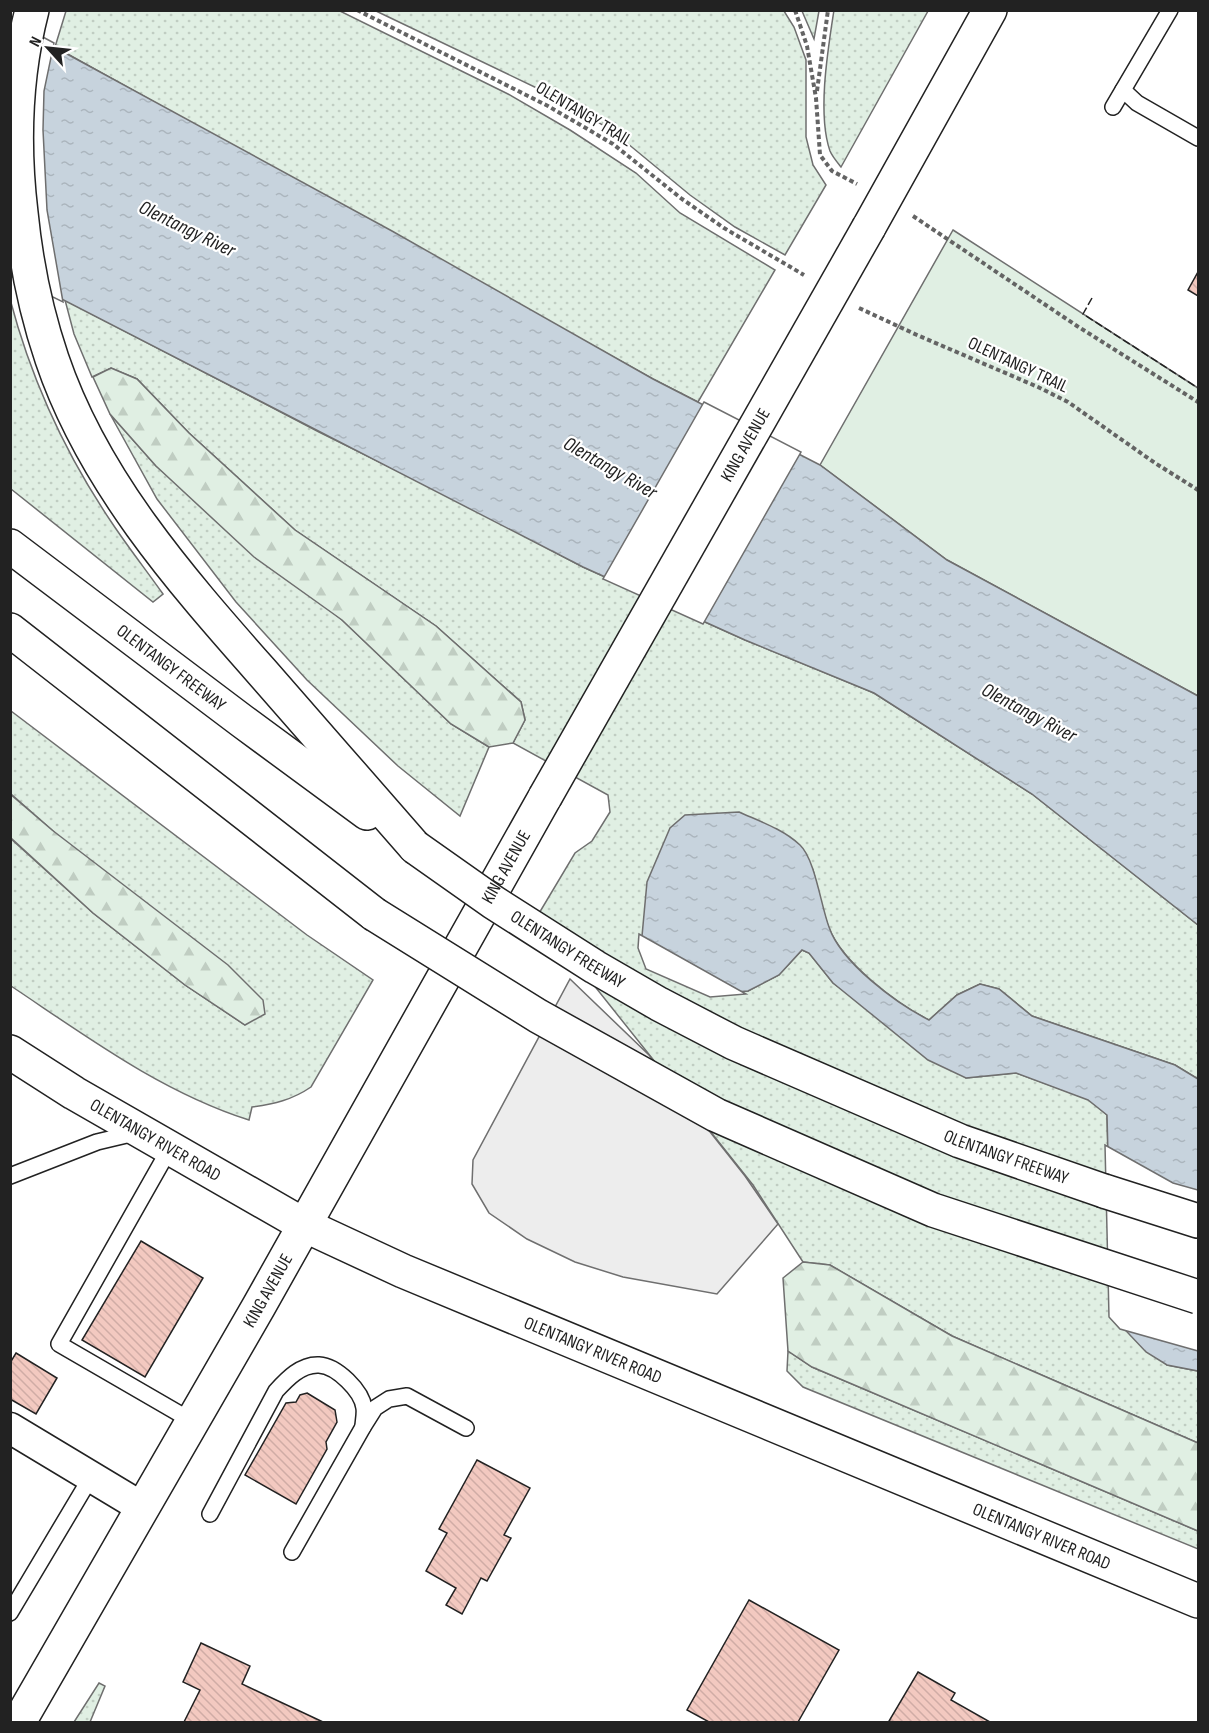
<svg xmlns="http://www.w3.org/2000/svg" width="1209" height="1733" font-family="'Sofia Sans Condensed',sans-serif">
	<defs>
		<pattern id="grass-dots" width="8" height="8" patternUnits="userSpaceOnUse" patternTransform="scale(1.5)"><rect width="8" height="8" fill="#e0efe3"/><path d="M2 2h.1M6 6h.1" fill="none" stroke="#c0cdc2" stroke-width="1.8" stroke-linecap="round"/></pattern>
		<pattern id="forest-firs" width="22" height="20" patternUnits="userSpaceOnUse" patternTransform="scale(1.5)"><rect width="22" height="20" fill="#e0efe3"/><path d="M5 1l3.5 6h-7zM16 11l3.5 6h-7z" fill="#c0cdc2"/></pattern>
		<pattern id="water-ripples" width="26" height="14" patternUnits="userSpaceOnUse" patternTransform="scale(1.5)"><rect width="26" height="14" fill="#c7d3dd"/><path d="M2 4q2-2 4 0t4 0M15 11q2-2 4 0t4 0" fill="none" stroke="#abb5bd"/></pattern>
		<pattern id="building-back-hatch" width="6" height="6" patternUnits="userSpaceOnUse" patternTransform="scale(1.5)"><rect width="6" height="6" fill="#f3c9c0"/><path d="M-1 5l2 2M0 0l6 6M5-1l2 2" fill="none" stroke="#d0aca5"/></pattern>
	</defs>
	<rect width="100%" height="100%" fill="#fff"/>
	<!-- grass -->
	<g fill="url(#grass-dots)" stroke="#6f6f6f" stroke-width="1.5">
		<path d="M 834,10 L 928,11 L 841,167 C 837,162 832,156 830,151 C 817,114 828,49 834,10 Z"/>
		<path d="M 66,11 L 340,11 L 508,94 L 570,130 L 636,173 L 680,213 L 775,270 L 698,402 L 653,379 L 55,47 Z"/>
		<path d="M 376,11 L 784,11 L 794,27 L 806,60 L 806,137 L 813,165 L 826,185 L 785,255 L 735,227 L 690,195 L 610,129 L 543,91 Z"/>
		<path d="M 802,11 L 819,11 L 814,39 Z"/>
		<path d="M 10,299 C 31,379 66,455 112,523 C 128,547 146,570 163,594 L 153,602 L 11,489 Z"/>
		<path d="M 65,300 L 319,432 L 460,502 L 583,567 L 745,640 L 874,693 L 1032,794 L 1198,925 L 1198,1079 L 1175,1065 L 1032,1016 L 999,989 L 980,984 L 957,995 L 929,1020 C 896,1003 843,963 829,928 C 822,910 818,889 813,870 L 711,994 L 748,991 L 779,975 L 802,950 L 809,953 L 833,983 L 966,1078 L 1016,1073 L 1088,1099 L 1107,1115 L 1112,1316 L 1167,1365 L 1198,1371 L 1198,1443 L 952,1336 L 830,1265 L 803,1262 L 753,1185 L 538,915 L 575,853 L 592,841 L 610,812 L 608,795 L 513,743 L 525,720 L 521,702 L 436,626 L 295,530 L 189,433 L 137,379 L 111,368 L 92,377 L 74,334 Z"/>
		<path d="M 110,414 L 156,466 L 342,620 L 451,724 L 489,747 L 460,816 L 398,766 L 307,680 L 236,602 L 157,499 Z"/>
		<path d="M 11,711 L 307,935 L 373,980 L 311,1087 C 292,1100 274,1104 252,1107 L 249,1120 C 161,1092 86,1036 11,986 L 10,838 L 93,913 L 185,985 L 245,1025 L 52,830 L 11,794 Z"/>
		<path d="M 788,1351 L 812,1367 L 1198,1531 L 1198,1549 L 803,1387 L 787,1371 Z"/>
		<path d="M 99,1683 L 105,1686 L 90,1722 L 74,1722 Z"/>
	</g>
	<!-- forest -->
	<g fill="url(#forest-firs)" stroke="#6f6f6f" stroke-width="1.5">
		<path d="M 111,368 L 137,379 L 189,433 L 295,530 L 436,626 L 521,702 L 525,720 L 513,743 L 489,747 L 451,724 L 342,620 L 254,557 L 156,466 L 110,414 L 93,377 Z"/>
		<path d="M 10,794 L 52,830 L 228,965 L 263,1000 L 265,1014 L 245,1025 L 185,985 L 93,913 L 11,838 Z"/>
		<path d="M 803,1262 L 830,1265 L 952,1336 L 1198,1443 L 1198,1531 L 812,1367 L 788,1351 L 783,1278 Z"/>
	</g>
	<!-- green -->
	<path fill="#e0efe3" stroke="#6f6f6f" stroke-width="1.5" d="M 953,230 L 1198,388 L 1198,696 L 947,560 L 820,465 Z"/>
	<!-- parking -->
	<path fill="#ededed" stroke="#6f6f6f" stroke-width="1.5" d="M 570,979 L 649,1055 L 745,1176 L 778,1224 L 717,1294 L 623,1277 L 575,1262 L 527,1239 L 489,1213 L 472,1184 L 473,1160 Z"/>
	<!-- water -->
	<g fill="url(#water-ripples)" stroke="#6f6f6f" stroke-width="1.5">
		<path d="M 10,23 L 392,231 L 653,379 L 820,465 L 947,560 L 1198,696 L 1198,925 L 1032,794 L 874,693 L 745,640 L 583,567 L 11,273 Z"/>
		<path d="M 739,812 C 759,821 783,829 800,845 C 815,859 821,906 829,927 C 841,963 897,1004 929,1020 L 957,995 L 980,984 L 999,989 L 1032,1016 L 1175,1065 L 1198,1079 L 1198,1371 L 1167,1365 L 1146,1352 L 1112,1316 L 1107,1115 L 1088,1100 L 1016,1073 L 966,1078 L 928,1060 L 833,983 L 809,953 L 802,950 L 779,975 L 748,991 L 711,994 L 641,947 L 647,882 L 670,828 L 685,815 Z"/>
	</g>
	<!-- pier -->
	<g fill="#fff" stroke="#6f6f6f" stroke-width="1.5">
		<path d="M 11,20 L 54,43 L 44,91 L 43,130 L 47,210 L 63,302 L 10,276 Z"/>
		<path d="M 704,402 L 801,452 L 703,624 L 603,579 Z"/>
		<path d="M 639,934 L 746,994 L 710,997 L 646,969 L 638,948 Z"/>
		<path d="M 1105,1145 L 1173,1183 L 1198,1190 L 1198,1351 L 1120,1329 L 1109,1317 Z"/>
	</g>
	<!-- building -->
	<g fill="url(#building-back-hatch)" stroke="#222" stroke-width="1.5">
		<path d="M 1198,272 L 1198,296 L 1188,290 Z"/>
		<path d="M 141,1241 L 203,1278 L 145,1377 L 82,1340 Z"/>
		<path d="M 16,1353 L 57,1378 L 36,1414 L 10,1399 L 10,1363 Z"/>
		<path d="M 307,1393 L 335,1410 L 337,1422 L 326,1442 L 327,1449 L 296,1504 L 245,1475 L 286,1403 L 296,1402 L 300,1395 Z"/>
		<path d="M 477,1460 L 530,1488 L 504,1535 L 511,1538 L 487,1581 L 481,1578 L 462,1614 L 446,1605 L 456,1588 L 426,1571 L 447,1533 L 439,1529 Z"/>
		<path d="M 749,1600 L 839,1650 L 798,1722 L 709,1722 L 687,1710 Z"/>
		<path d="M 201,1643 L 250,1666 L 242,1684 L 323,1722 L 184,1722 L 200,1690 L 183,1682 Z"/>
		<path d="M 918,1672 L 955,1693 L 951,1700 L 990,1722 L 892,1722 L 889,1721 Z"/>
	</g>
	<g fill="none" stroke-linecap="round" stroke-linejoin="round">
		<defs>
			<g id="lane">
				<path d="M 1123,90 L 1137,103 L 1198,138"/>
				<path d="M 1113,107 L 1170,10"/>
				<path d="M 170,1148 L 59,1344 L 192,1421"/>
				<path d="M 10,1176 L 97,1142 L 135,1133"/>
				<path d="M 210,1514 L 276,1391 C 287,1379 301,1364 319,1365 C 337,1366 362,1391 364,1408 C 365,1414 363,1421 363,1427"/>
				<path d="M 292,1552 L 363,1427 L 375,1408 L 389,1399 L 407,1396 L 466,1428"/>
				<path d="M 10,1613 L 91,1477"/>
			</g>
			<path id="street" d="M 10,1428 L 143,1508"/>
			<g id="secondary">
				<path d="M 869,227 L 990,10"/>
				<path id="s1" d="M 10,1052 L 74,1093 L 304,1225 L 403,1271 L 1198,1601"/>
				<path id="s2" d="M 19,1722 L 259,1306 L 545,797"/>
			</g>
			<g id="highway">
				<path d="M 32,10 C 15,76 13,146 21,213 C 26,263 36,312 52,359 C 93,480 179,578 262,672 C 313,730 364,789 415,847"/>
				<path id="s3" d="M 10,546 L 242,721 L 367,813"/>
				<path d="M 10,630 L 374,914"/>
				<path d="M 1104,1191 L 1198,1221"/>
			</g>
		</defs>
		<!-- lane casing -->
		<use href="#lane" stroke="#222" stroke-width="18"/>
		<!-- street casing -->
		<use href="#street" stroke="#222" stroke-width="33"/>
		<!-- secondary casing -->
		<use href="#secondary" stroke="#222" stroke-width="36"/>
		<!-- highway casing -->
		<use href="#highway" stroke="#222" stroke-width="36"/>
		<!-- path -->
		<g stroke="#646464" stroke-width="4" stroke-dasharray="4.5 3" stroke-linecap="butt">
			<path d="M 357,10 L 548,106 L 613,144 L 682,199 L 724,228 L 804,275"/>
			<path d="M 795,10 L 807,46 L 816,98 L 820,155 L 832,171 L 857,184"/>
			<path d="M 817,91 L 828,10"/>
			<path d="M 913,216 L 1077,326 L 1198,402"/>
			<path d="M 859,308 L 917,335 L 1038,387 L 1068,402 L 1155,463 L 1198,490"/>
		</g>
		<!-- lane -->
		<use href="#lane" stroke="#fff" stroke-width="15"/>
		<!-- street -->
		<use href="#street" stroke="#fff" stroke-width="30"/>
		<!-- secondary -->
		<use href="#secondary" stroke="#fff" stroke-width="33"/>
		<!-- highway -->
		<use href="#highway" stroke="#fff" stroke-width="33"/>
		<defs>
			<g id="secondary-bridge">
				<path id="s4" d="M 545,797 L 869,227"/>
			</g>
			<g id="highway-bridge">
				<path id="s5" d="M 415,847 L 493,902 L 595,967 L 659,1004 L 734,1043 L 960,1141 L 1104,1191"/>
				<path d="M 374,914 L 538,1016 L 716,1115 L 933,1210 L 1198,1297"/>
			</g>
		</defs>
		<!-- secondary-bridge casing -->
		<use href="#secondary-bridge" stroke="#222" stroke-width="36" stroke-linecap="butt"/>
		<!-- highway-bridge casing -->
		<use href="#highway-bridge" stroke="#222" stroke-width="36" stroke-linecap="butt"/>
		<!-- secondary-bridge -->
		<use href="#secondary-bridge" stroke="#fff" stroke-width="33"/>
		<!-- highway-bridge -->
		<use href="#highway-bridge" stroke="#fff" stroke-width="33"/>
		<!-- fence -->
		<path stroke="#222" stroke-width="1.5" stroke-dasharray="8 3" stroke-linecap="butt" d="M 1092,298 L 1083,314 L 1198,388"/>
	</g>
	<g text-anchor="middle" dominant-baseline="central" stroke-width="4.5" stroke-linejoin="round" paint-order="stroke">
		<!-- street labels -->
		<g font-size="18" fill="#222" stroke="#fff">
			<text transform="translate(584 114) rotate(31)">OLENTANGY TRAIL</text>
			<text transform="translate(1018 365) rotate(25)">OLENTANGY TRAIL</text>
			<text stroke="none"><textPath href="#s4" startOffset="405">KING AVENUE</textPath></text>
			<text stroke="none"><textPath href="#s3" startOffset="202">OLENTANGY FREEWAY</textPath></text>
			<text stroke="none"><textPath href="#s2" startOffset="984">KING AVENUE</textPath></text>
			<text stroke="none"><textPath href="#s5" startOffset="184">OLENTANGY FREEWAY</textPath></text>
			<text stroke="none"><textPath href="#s1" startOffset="170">OLENTANGY RIVER ROAD</textPath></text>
			<text stroke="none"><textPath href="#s5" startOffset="670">OLENTANGY FREEWAY</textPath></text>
			<text stroke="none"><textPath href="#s2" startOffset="498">KING AVENUE</textPath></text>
			<text stroke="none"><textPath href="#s1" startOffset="656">OLENTANGY RIVER ROAD</textPath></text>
			<text stroke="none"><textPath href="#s1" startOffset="1142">OLENTANGY RIVER ROAD</textPath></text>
		</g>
		<!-- water labels -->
		<g font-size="20" font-style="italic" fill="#222" stroke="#fff">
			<text transform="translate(187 229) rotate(26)">Olentangy River</text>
			<text transform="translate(610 468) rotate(30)">Olentangy River</text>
			<text transform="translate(1029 713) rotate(28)">Olentangy River</text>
		</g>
	</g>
	<!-- border -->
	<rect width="1209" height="1733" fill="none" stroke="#222222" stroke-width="24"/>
	<!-- north arrow -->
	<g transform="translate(48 48) rotate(297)" stroke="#ffffff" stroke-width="4.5" paint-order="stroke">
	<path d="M0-4.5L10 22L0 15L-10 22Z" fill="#222222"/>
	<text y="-9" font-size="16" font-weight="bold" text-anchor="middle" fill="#222222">N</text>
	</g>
</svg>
